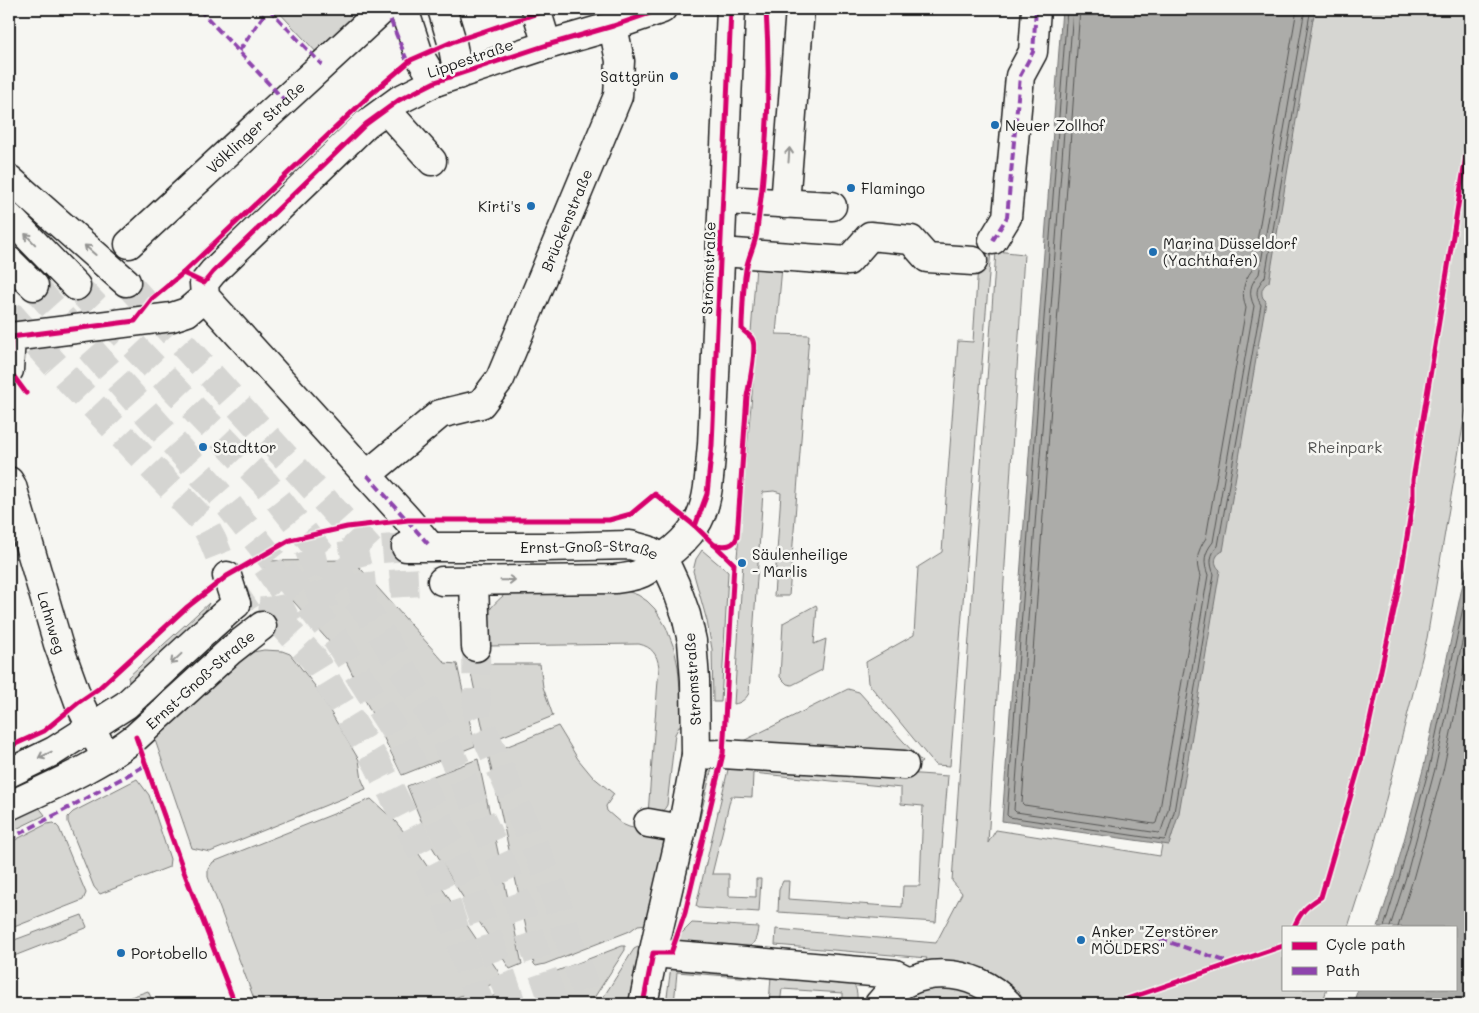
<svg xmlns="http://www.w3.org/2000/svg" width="1479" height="1013" font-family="Mali,sans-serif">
	<rect width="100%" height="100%" fill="#f6f6f2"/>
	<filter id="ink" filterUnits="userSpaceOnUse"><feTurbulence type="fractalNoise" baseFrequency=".02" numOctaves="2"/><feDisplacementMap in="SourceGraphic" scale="10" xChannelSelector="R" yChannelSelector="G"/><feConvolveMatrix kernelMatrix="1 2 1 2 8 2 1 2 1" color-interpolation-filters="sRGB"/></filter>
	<g filter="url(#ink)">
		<!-- green -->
		<g fill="#d6d6d2" stroke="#797977">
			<path d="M 276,9 L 369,9 L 319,55 Z"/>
			<path d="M 1307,9 L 1470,9 L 1470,385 L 1427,638 L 1374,846 L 1348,927 L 1283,927 L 1283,989 L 1327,989 L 1322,1004 L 903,1004 L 927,958 L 775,945 L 776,929 L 936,943 L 962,893 L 952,881 L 996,251 L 1024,254 L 988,843 L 996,830 L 1160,856 Z"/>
			<path d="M 979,249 L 991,249 L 950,766 L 935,765 L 868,683 L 866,662 L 914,635 L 918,567 L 942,552 L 958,341 L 973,342 Z"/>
			<path d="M 756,266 L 782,267 L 776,334 L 809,335 L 789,596 L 774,596 L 781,493 L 774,491 L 763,492 L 749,693 C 746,699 741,703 734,704 L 743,562 L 737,557 L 757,340 L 751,333 Z"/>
			<path d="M 702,550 L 728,572 L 721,702 L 713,702 L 712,649 L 707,621 L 693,571 L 696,559 Z"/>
			<path d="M 353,560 L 445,663 L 457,664 L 475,746 L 402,775 L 346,661 L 258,561 Z"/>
			<path d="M 624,590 L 638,595 L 647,601 L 655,609 L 666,627 L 674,648 L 678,667 L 683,720 L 675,734 L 667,805 C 662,814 658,814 648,814 L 659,667 C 657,654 652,647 639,644 L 489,646 C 488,639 484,628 485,621 C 487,609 499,599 508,592 Z"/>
			<path d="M 209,603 L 202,617 L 130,685 L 128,677 Z"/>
			<path d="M 816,605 L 817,607 L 814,644 L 826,639 L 822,670 L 792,685 L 787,684 L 780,677 L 783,623 Z"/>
			<path d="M 230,626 L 234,630 L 235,633 L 141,717 L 138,710 Z"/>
			<path d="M 264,650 L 282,651 L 290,654 L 315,686 L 359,760 L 362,780 L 366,789 L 210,852 L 192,848 L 155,740 L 220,674 L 239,659 L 253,652 Z"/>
			<path d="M 469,664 L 540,664 L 543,687 L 553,716 L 486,743 Z"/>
			<path d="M 848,689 L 859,692 L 922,762 L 916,766 L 733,746 Z"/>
			<path d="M 558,726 L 578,759 L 592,776 L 614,794 L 606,806 L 607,811 L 622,824 L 629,827 L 647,831 L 665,839 L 666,848 L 647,924 L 638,925 L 630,931 L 545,964 L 536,966 L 534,964 L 488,754 Z"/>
			<path d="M 478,759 L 522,964 L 510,969 L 459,891 L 431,845 L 407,786 Z"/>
			<path d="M 714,759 L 679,906 L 671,906 L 706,760 Z"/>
			<path d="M 730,761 L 948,776 L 936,922 L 778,912 L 779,890 L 783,881 L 789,881 L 788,899 L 902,907 L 903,886 L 920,886 L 923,806 L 901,804 L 901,788 L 753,773 L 752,797 L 731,796 L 712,874 L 729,874 L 729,896 L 756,897 L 756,879 L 761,879 L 759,912 L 699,908 L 696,906 Z"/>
			<path d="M 137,779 L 149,795 L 170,859 L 169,867 L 100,894 L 94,887 L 68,822 L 68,817 L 73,812 Z"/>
			<path d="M 371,799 L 395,821 L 404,832 L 498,971 L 500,977 L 498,982 L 438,1004 L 256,1004 L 208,877 L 208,869 L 213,862 Z"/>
			<path d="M 38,806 L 45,815 L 14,830 L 12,819 Z"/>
			<path d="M 54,823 L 59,828 L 86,893 L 83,900 L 9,929 L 9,843 L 47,824 Z"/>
			<path d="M 82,915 L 87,927 L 86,928 L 9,958 L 9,942 Z"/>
			<path d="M 692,923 L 758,927 C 757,937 755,946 745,948 L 677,943 L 678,937 Z"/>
			<path d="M 622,946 L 625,946 L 625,950 L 590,1004 L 542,1004 L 538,989 L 541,980 L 557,971 Z"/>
			<path d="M 638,947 L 641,948 L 633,977 L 630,1004 L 599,1004 L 634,949 Z"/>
			<path d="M 671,967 L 752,974 L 753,976 L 752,978 L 677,972 L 674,1004 L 666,1004 Z"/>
			<path d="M 771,976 L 853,984 C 858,990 857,996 857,1004 L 843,1004 L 843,993 L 782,989 L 780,1004 L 769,1004 Z"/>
			<path d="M 148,991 L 154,1004 L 111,1004 Z"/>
			<path d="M 496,995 C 504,996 514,997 518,1004 L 471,1004 Z"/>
		</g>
		<!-- water -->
		<g fill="#acaca9" stroke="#727271">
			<path d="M 1062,9 L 1317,9 L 1313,19 L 1269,282 C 1263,285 1260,291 1263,298 L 1266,301 L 1223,551 C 1214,555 1213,564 1220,570 L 1179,813 L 1169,845 L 1002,821 Z"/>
			<path d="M 1470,550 L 1470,1004 L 1353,1004 L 1358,989 L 1455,989 L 1455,927 L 1378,927 L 1395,874 L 1424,766 Z"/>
		</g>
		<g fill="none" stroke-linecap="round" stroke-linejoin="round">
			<!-- shore -->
			<g stroke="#565654" stroke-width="1">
				<path d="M 1067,9 L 1007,815 L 1009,817 L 1164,840 L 1166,838 L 1174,812 L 1214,574 C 1209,563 1210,554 1218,546 L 1261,305 C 1254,293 1257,286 1265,277 L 1309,19 L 1311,9"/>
				<path d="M 1073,9 L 1014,810 L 1016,812 L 1159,833 L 1161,831 L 1168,810 L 1208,575 C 1203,562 1204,553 1213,542 L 1254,306 C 1248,293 1250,284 1259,274 L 1305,9"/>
				<path d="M 1080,9 L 1022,803 L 1024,805 L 1154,824 L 1156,823 L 1160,809 L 1200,576 C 1195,562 1197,551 1206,538 L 1246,308 C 1241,293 1243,282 1252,270 L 1297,9"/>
				<path d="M 1384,927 L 1400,875 L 1429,768 L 1470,575"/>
				<path d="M 1390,927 L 1406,877 L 1435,769 L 1470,605"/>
				<path d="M 1398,927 L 1413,879 L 1443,771 L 1470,641"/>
			</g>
			<!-- minor-tunnel -->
			<g stroke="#d5d5d2" stroke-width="28" stroke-dasharray="28 14" stroke-linecap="butt">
				<path d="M 286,608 C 265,612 256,614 236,604 L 277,576 L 306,565 L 370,550 L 406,547"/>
				<path d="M 271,620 C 319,584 384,584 442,581"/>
			</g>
			<!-- highway-tunnel -->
			<g stroke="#d5d5d2" stroke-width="28" stroke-dasharray="28 14" stroke-linecap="butt">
				<path d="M 126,282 L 370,550"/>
				<path d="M 34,286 L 227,503 L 336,639 L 404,746 L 471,887 L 512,1004"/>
				<path d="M 76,286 L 265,483 L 371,617 L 440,730 L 512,885 L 554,1004"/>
				<path d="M 9,313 L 65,376 L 202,520 L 213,541 L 227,576"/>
				<path d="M 275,616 L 313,658 L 377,763 L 445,898 L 480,1004"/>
				<path d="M 476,647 L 477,716 L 550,881 L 590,1004"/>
			</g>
			<defs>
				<g id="minor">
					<path d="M 404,9 L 419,55 L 435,82"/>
					<path d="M 442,9 L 452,42 L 458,75"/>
					<path d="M 536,9 L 547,45"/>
					<path d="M 386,110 L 432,161"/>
					<path d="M 723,200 L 832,206"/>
					<path d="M 785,204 L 800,9"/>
					<path d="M 993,240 L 1007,217 L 1020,76 L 1033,52 L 1036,9"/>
					<path id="s1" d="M 129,244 L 383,9"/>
					<path d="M 721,252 L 848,261 L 870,236 L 911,240 L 927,258 L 973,261"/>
					<path d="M 9,370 L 11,337 L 172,317 L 187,312 L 205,297"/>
					<path id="s2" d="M 367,475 L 440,414 L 481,404 L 500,379 L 618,96 L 620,61 L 613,26"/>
					<path id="s3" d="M 9,481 L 12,486 L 58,644 L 79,702 L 106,758"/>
					<path d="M 430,546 L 408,520 L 205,297 L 204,283 L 213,272 L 366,124 L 399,100 L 435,82 L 547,45 L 613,26 L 662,9"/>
					<path id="s4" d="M 406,547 L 546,547 L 630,545 L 648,550 L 663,558"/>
					<path d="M 442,581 L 615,579 C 642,576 645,573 665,556 C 676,548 687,538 695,526 C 710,504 709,471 712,445 L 731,9"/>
					<path d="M 696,755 L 723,754 L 904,765"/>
					<path d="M 9,773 L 54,751 L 126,705 L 211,626 L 236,604"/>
					<path id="s5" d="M 9,806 C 53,785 97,767 136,737 L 230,651 L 262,626"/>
					<path d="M 648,823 L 682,829"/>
					<path d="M 653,953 L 895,974 L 909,981"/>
					<path d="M 643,1004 L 657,936 L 682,829 L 696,755 L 695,680 L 692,641 L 686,615 L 675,584 L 663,558"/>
					<path d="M 879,1004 C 911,963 975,966 1008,1004"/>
				</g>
				<g id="highway">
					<path d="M 9,179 L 126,282"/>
					<path d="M 9,217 L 76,286"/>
					<path d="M 9,261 L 34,286"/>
					<path d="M 227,576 L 236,604"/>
					<path d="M 474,580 L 476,647"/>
				</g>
			</defs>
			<!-- minor casing -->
			<use href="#minor" stroke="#1c1c1c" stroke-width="31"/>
			<!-- highway casing -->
			<use href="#highway" stroke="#1c1c1c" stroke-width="31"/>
			<!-- minor -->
			<use href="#minor" stroke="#f6f6f2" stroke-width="28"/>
			<!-- highway -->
			<use href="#highway" stroke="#f6f6f2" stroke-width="28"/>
			<!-- quiet -->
			<g stroke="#8e44ad" stroke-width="4" stroke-dasharray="8 4" stroke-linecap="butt">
				<path d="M 199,9 L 284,100"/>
				<path d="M 269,9 L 322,65"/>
				<path d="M 386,9 L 408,63"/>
				<path d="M 239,51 L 268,9"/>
				<path d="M 993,240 L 1007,217 L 1020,76 L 1033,52 L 1036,9"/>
				<path d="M 367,475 L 430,546"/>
				<path d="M 9,839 L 59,813 L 146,765"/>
				<path d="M 1160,939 L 1231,963"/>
			</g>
			<defs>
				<g id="cycleway">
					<path d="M 183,273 L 371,94 L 411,60 L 452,42 L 550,9"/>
					<path d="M 26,393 L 9,370 L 11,337 L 135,321 L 152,299 L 183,273 L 204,283 L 213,272 L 366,124 L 399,100 L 435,82 L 547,45 L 613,26 L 662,9"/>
					<path d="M 695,526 L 707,494 L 712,445 L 731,9"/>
					<path d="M 714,545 C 724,546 733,548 737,537 L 747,396 C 749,386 756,349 753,341 C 752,336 745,333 742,329 L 742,323 C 743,306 743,287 746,270 C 748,256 756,244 757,230 C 767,157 771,82 766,9"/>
					<path d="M 136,737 L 183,869 L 235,1004"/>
					<path d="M 9,747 L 44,731 L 79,702 L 98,689 L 186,608 L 227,576 L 290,540 L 347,527 L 408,520 L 609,520 L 631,514 L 655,494 L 695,526 L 734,564 L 723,754 L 685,913 L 671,953 L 653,953 L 643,1004"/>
					<path d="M 1294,927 C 1301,911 1307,906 1321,897 L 1362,757 L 1398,592 L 1413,500 L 1413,480 L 1470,132"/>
					<path d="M 1112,1004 L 1283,946"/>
				</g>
			</defs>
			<!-- cycleway casing -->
			<use href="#cycleway" stroke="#f6f6f2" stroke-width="8"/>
			<!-- cycleway -->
			<use href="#cycleway" stroke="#d6006c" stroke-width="5"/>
		</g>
		<!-- one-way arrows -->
		<defs><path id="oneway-shaft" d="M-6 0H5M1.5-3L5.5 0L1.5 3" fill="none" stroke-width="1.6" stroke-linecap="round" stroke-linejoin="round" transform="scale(1.25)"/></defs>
		<g stroke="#949492">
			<use href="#oneway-shaft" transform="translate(789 155) rotate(-86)"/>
			<use href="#oneway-shaft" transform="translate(30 239) rotate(-134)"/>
			<use href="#oneway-shaft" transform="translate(90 250) rotate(-139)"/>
			<use href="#oneway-shaft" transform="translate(508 580) rotate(-1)"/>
			<use href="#oneway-shaft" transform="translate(176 659) rotate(137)"/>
			<use href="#oneway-shaft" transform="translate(45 755) rotate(154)"/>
		</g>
	</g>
	<!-- markers -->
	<g fill="#1f6fb2" stroke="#f6f6f2" stroke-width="2">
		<circle cx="674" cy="76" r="5"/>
		<circle cx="995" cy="125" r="5"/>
		<circle cx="851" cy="188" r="5"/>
		<circle cx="531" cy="206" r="5"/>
		<circle cx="1153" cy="252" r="5"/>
		<circle cx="203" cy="447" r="5"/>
		<circle cx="742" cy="563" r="5"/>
		<circle cx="1081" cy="940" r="5"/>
		<circle cx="121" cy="953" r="5"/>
	</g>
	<g text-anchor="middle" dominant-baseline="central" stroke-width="5" stroke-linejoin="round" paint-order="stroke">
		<!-- street labels -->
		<g font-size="15" fill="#1c1c1c" stroke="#f6f6f2">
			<text transform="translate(470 58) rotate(-19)">Lippestraße</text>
			<text stroke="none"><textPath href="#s1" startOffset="172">Völklinger Straße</textPath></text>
			<text stroke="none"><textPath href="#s2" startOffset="341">Brückenstraße</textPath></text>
			<text transform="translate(708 268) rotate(-88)">Stromstraße</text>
			<text stroke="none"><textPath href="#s4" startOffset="184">Ernst-Gnoß-Straße</textPath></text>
			<text stroke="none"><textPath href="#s3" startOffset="148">Lahnweg</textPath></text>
			<text transform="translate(692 679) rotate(-94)">Stromstraße</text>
			<text stroke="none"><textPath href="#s5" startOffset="231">Ernst-Gnoß-Straße</textPath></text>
		</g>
		<!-- poi labels -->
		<g font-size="15" fill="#1c1c1c" stroke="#f6f6f2" text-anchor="start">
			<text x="664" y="76" text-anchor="end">Sattgrün</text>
			<text x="1005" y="125">Neuer Zollhof</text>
			<text x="861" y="188">Flamingo</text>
			<text x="521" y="206" text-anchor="end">Kirti's</text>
			<text x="1163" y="243">Marina Düsseldorf<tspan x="1163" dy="17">(Yachthafen)</tspan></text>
			<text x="213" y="447">Stadttor</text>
			<text x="752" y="554">Säulenheilige<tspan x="752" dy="17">- Marlis</tspan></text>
			<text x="1091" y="931">Anker "Zerstörer<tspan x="1091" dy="17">MÖLDERS"</tspan></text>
			<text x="131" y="953">Portobello</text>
		</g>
		<!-- park labels -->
		<g font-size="15" fill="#545453" stroke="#f6f6f2">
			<text x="1345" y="447">Rheinpark</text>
		</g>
	</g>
	<!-- margin -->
	<rect width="1479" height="1013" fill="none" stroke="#f6f6f2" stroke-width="30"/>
	<rect x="15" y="15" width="1449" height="983" fill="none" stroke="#1c1c1c" stroke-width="2" filter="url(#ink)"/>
	<!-- legend -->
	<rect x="1282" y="926" width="175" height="65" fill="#f6f6f2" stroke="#9f9f9c"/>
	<rect x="1292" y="942" width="25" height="8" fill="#d6006c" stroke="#9f9f9c"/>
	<text x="1326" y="950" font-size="15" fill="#1c1c1c">Cycle path</text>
	<rect x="1292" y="967" width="25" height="8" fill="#8e44ad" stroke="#9f9f9c"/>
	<text x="1326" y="976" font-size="15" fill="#1c1c1c">Path</text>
</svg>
